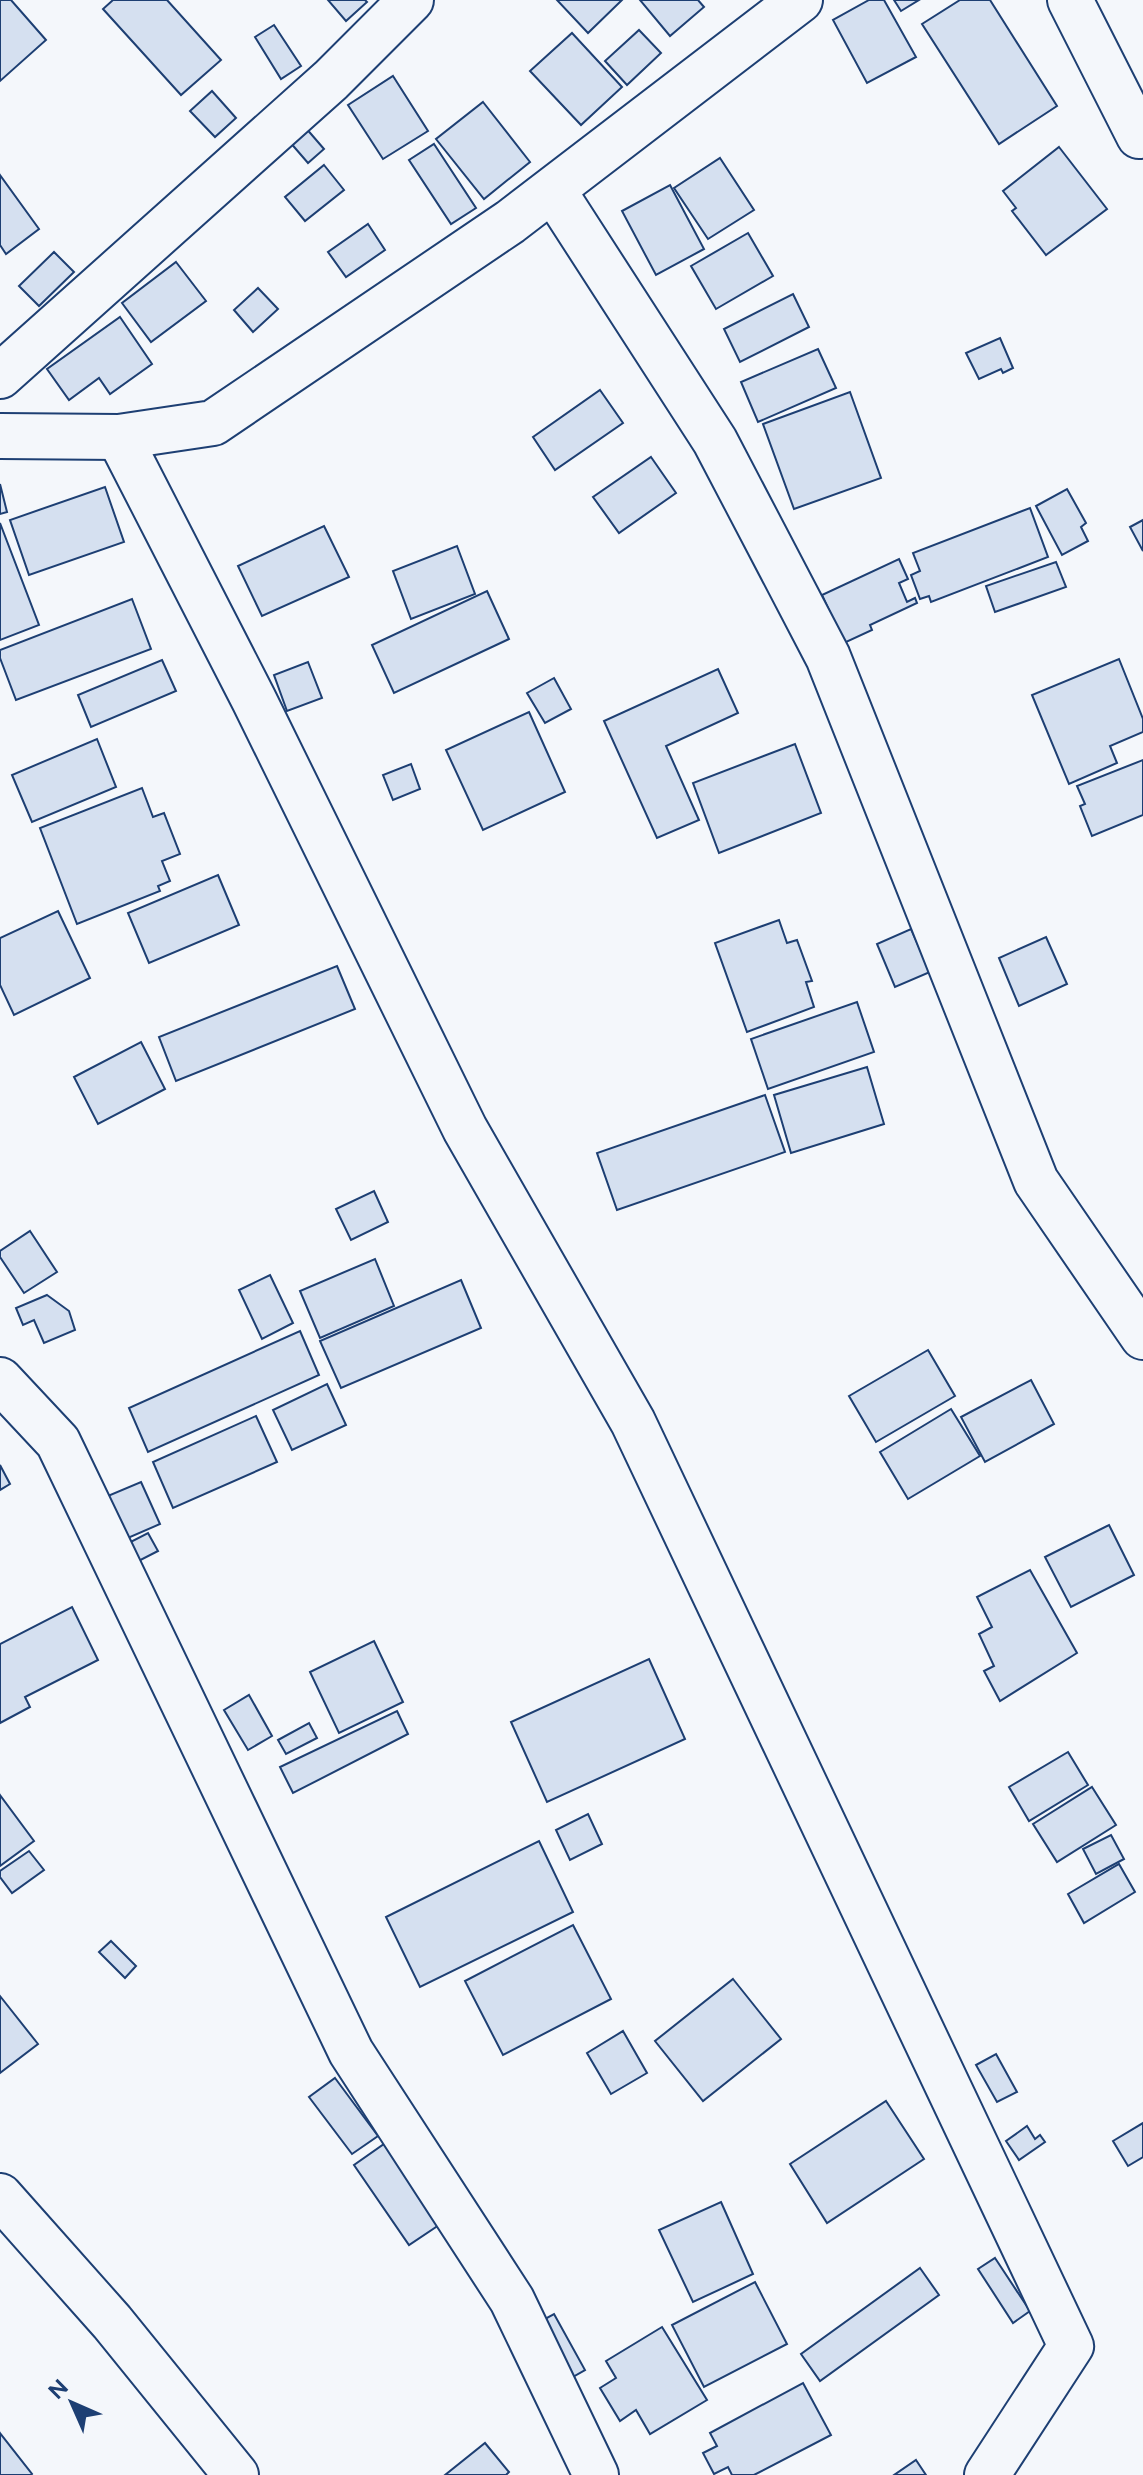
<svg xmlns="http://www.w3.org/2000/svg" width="1143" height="2475" font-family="Figtree,sans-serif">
	<rect width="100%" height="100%" fill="#f4f7fb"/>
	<!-- building -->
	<g fill="#d5e0f0" stroke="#1d3f73" stroke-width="2">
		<path d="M 0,0 L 11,0 L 46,40 L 0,81 Z"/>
		<path d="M 113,0 L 167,0 L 221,60 L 181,95 L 103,9 Z"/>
		<path d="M 328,0 L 365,0 L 367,2 L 346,21 Z"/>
		<path d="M 557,0 L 622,0 L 588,33 Z"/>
		<path d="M 640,0 L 698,0 L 704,7 L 670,36 Z"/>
		<path d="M 869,0 L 884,0 L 916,57 L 867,83 L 833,20 Z"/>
		<path d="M 894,0 L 919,0 L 901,11 Z"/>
		<path d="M 960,0 L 990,0 L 1057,106 L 999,144 L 922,24 Z"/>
		<path d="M 274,25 L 301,66 L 281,79 L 255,37 Z"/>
		<path d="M 639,30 L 661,53 L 627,85 L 605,61 Z"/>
		<path d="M 572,33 L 622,87 L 581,125 L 530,71 Z"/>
		<path d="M 393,76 L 428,131 L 383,159 L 348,105 Z"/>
		<path d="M 212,91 L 236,118 L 215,137 L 190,111 Z"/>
		<path d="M 483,102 L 530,162 L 484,199 L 436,139 Z"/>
		<path d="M 305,127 L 324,149 L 308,163 L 289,141 Z"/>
		<path d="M 434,144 L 476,208 L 451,224 L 409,160 Z"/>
		<path d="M 1059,147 L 1107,209 L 1046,255 L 1012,211 L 1016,208 L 1003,191 Z"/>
		<path d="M 720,158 L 754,210 L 708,239 L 674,188 Z"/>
		<path d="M 324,165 L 344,190 L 305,221 L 285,197 Z"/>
		<path d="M 0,175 L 39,229 L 6,254 L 0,245 Z"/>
		<path d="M 670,185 L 704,249 L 656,275 L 622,211 Z"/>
		<path d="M 368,224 L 385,250 L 346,277 L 328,252 Z"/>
		<path d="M 748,233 L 773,276 L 716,309 L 691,266 Z"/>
		<path d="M 54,252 L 74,272 L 39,306 L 19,286 Z"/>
		<path d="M 176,262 L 206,301 L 151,342 L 122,303 Z"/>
		<path d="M 258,288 L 278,309 L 253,332 L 234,310 Z"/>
		<path d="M 793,294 L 809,327 L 740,362 L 724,329 Z"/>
		<path d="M 120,317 L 152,364 L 110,394 L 99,378 L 69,400 L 47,369 Z"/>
		<path d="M 1000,338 L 1013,368 L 1003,373 L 1001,369 L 979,379 L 966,353 Z"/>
		<path d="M 818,349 L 836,388 L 758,422 L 741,382 Z"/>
		<path d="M 600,390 L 623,423 L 555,470 L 533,437 Z"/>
		<path d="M 850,392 L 881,478 L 794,509 L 763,424 Z"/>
		<path d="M 651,457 L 676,493 L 619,533 L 593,497 Z"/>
		<path d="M 0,484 L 7,512 L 0,514 Z"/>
		<path d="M 105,487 L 124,542 L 29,575 L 10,520 Z"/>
		<path d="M 1067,489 L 1086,523 L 1081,527 L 1088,541 L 1062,555 L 1036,506 Z"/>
		<path d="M 1030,508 L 1048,557 L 931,602 L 929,596 L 920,599 L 911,575 L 920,571 L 913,553 Z"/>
		<path d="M 1143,520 L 1143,551 L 1130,527 Z"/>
		<path d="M 0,523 L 39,625 L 0,640 Z"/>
		<path d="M 324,526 L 349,577 L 262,616 L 238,566 Z"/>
		<path d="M 457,546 L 475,594 L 411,619 L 393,571 Z"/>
		<path d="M 899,559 L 908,579 L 899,583 L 907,602 L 915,598 L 917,603 L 870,625 L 872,630 L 844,643 L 822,595 Z"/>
		<path d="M 1056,562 L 1066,587 L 995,612 L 986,586 Z"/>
		<path d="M 487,591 L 509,639 L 394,693 L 372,645 Z"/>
		<path d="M 132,599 L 151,649 L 16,700 L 0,658 L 0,650 Z"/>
		<path d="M 1119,659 L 1143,719 L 1143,732 L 1110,746 L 1117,763 L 1069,784 L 1032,695 Z"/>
		<path d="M 162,660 L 176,691 L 91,727 L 78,695 Z"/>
		<path d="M 308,662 L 322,698 L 287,711 L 274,675 Z"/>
		<path d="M 718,669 L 738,713 L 666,746 L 699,820 L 657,838 L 604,721 Z"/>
		<path d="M 554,678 L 571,709 L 545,723 L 527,693 Z"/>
		<path d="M 529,712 L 565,792 L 483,830 L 446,750 Z"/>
		<path d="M 97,739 L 116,787 L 32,822 L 12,775 Z"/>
		<path d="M 795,744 L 821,813 L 719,853 L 693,783 Z"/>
		<path d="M 1143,760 L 1143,815 L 1092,836 L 1080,806 L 1085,804 L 1077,786 Z"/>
		<path d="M 411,764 L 420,789 L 393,800 L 383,775 Z"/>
		<path d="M 142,788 L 153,817 L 164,813 L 180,854 L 162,861 L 170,881 L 158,886 L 160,891 L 77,924 L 40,828 Z"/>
		<path d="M 218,875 L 239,925 L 149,963 L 128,913 Z"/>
		<path d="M 58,911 L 90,978 L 14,1015 L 0,985 L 0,938 Z"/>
		<path d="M 779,920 L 787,943 L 797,940 L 812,981 L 806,982 L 814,1007 L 747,1032 L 715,943 Z"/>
		<path d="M 911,929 L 930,972 L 895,987 L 877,944 Z"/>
		<path d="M 1046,937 L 1067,984 L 1019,1006 L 999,958 Z"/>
		<path d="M 337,966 L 355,1009 L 176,1081 L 159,1037 Z"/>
		<path d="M 857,1002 L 874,1052 L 768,1089 L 751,1039 Z"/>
		<path d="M 141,1042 L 165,1089 L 98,1124 L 74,1077 Z"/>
		<path d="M 867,1067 L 884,1124 L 791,1153 L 774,1095 Z"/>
		<path d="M 765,1095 L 785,1152 L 617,1210 L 597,1153 Z"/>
		<path d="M 374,1191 L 388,1222 L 351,1240 L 336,1209 Z"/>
		<path d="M 30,1231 L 57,1272 L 24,1293 L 0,1257 L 0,1251 Z"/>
		<path d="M 375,1259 L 394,1306 L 320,1338 L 300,1291 Z"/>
		<path d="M 270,1275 L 293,1323 L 262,1339 L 239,1290 Z"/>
		<path d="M 461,1280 L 481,1328 L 341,1388 L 320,1341 Z"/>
		<path d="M 47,1295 L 69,1311 L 75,1330 L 44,1343 L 34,1320 L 23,1325 L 16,1308 Z"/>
		<path d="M 300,1331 L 319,1375 L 148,1452 L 129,1408 Z"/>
		<path d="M 928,1350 L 955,1396 L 876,1442 L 849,1396 Z"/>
		<path d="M 1031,1380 L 1054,1424 L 985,1462 L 961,1417 Z"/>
		<path d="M 327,1384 L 346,1425 L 292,1450 L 273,1410 Z"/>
		<path d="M 951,1409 L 980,1456 L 908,1499 L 880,1452 Z"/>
		<path d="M 256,1416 L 277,1462 L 173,1508 L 153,1462 Z"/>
		<path d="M 0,1465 L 10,1484 L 0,1490 Z"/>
		<path d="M 141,1482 L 160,1524 L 121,1541 L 103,1498 Z"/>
		<path d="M 1109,1525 L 1134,1575 L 1071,1607 L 1045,1557 Z"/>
		<path d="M 148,1533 L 158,1551 L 125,1568 L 115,1550 Z"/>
		<path d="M 1030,1570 L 1077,1653 L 1000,1701 L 984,1671 L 994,1666 L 979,1634 L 992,1627 L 977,1597 Z"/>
		<path d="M 72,1607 L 98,1660 L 25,1697 L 30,1707 L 0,1723 L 0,1644 Z"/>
		<path d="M 374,1641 L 403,1702 L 339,1733 L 310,1672 Z"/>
		<path d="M 649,1659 L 685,1739 L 547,1802 L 511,1722 Z"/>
		<path d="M 249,1695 L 272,1736 L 248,1750 L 224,1710 Z"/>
		<path d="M 397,1711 L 408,1734 L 293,1793 L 280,1767 Z"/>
		<path d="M 309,1723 L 317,1738 L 286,1754 L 278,1740 Z"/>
		<path d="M 1068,1752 L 1088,1785 L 1029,1821 L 1009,1787 Z"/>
		<path d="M 1092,1787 L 1116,1825 L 1057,1862 L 1033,1824 Z"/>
		<path d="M 0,1795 L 34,1841 L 0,1866 Z"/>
		<path d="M 588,1814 L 602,1844 L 570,1860 L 556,1830 Z"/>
		<path d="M 1111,1835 L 1124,1859 L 1096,1874 L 1083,1849 Z"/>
		<path d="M 539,1841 L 573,1912 L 420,1987 L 386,1917 Z"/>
		<path d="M 29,1851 L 44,1870 L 12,1893 L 0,1877 L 0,1871 Z"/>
		<path d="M 1119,1864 L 1135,1892 L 1084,1923 L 1068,1894 Z"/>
		<path d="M 573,1925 L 611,1999 L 503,2055 L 465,1981 Z"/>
		<path d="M 111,1941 L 136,1966 L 125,1978 L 99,1952 Z"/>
		<path d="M 733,1979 L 781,2039 L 703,2101 L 655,2041 Z"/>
		<path d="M 0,1996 L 38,2044 L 0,2073 Z"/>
		<path d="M 623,2031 L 647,2073 L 611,2094 L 587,2053 Z"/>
		<path d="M 996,2054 L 1017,2092 L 997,2102 L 976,2065 Z"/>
		<path d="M 335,2078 L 378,2136 L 352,2154 L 309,2097 Z"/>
		<path d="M 886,2101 L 924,2159 L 827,2223 L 790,2164 Z"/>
		<path d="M 1143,2123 L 1143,2157 L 1128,2166 L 1113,2141 Z"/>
		<path d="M 1027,2126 L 1035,2139 L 1040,2135 L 1045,2142 L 1019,2160 L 1006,2141 Z"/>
		<path d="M 384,2144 L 439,2225 L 409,2245 L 354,2165 Z"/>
		<path d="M 721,2202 L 753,2274 L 693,2302 L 659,2230 Z"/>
		<path d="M 995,2258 L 1030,2311 L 1013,2323 L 978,2269 Z"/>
		<path d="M 920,2268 L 939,2295 L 820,2381 L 801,2354 Z"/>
		<path d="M 755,2282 L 787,2344 L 704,2387 L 672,2325 Z"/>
		<path d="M 554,2314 L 585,2370 L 564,2382 L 532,2326 Z"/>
		<path d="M 662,2327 L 707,2400 L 650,2434 L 636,2410 L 620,2421 L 600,2388 L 616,2378 L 606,2361 Z"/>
		<path d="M 803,2383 L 831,2435 L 754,2475 L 732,2475 L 728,2467 L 714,2474 L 703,2453 L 717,2446 L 710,2433 Z"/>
		<path d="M 0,2433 L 32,2474 L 31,2475 L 0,2475 Z"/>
		<path d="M 485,2443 L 509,2472 L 506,2475 L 445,2475 Z"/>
		<path d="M 916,2460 L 926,2475 L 894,2475 Z"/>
	</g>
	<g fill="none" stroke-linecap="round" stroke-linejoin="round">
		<defs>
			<g id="minor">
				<path d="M 1070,0 L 1139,136 L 1143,134"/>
				<path d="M 553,190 L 715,441 L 828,657 L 1036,1181 L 1143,1337"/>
				<path d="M 0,376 L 331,80 L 411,0"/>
				<path d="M 0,436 L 119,437 L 213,423 L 510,222 L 800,0"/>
				<path d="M 119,437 L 254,700 L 465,1129 L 633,1422 L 1071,2346 L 987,2475"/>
				<path d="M 0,1380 L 58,1442 L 351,2052 L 512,2300 L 596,2475"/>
				<path d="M 0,2196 L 112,2322 L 236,2475"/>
			</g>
		</defs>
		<!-- minor casing -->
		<use href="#minor" stroke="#1d3f73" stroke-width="48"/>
		<!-- minor -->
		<use href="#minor" stroke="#f4f7fb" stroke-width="44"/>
	</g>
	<!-- north arrow -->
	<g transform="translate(72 2403) rotate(315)" stroke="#f4f7fb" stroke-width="6" paint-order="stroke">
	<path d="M0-6L14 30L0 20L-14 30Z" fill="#1d3f73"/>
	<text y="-12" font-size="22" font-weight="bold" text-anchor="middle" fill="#1d3f73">N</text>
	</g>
</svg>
